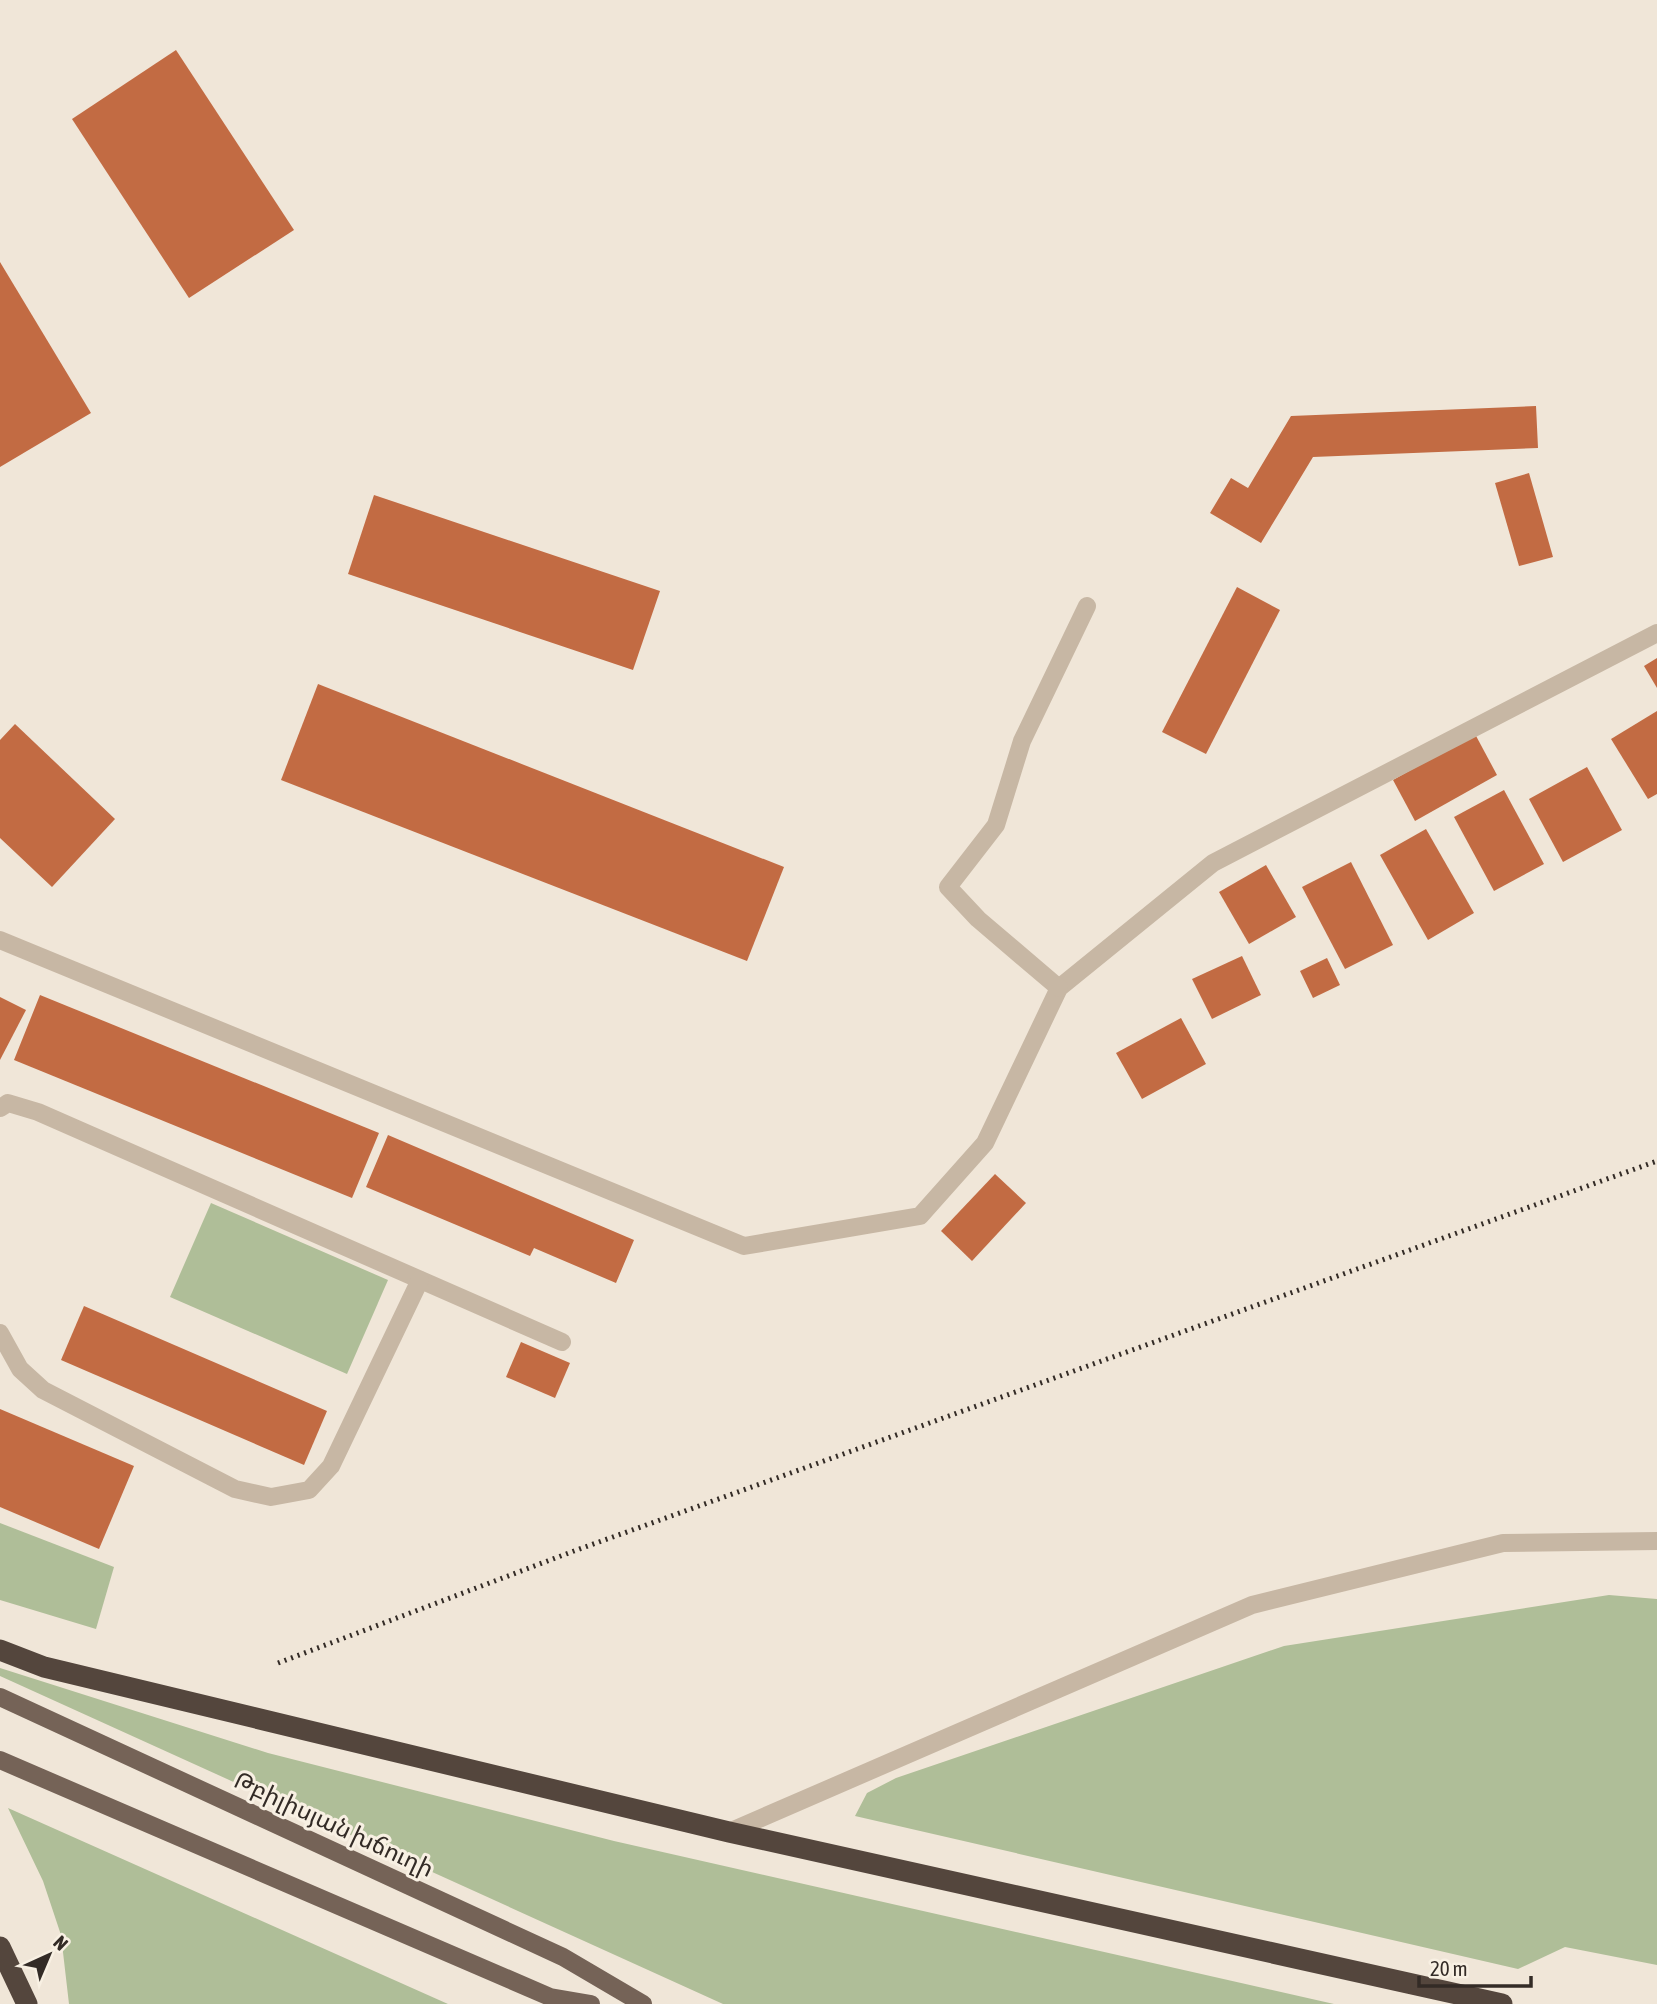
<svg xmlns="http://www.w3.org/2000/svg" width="1657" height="2004" font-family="'Asap Condensed','Noto Sans Armenian',sans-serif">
	<rect width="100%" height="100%" fill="#f0e6d8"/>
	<!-- green -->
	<g fill="#afbe98">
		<path d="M 211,1203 L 388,1280 L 347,1374 L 170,1297 Z"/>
		<path d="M 0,1523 L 114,1567 L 96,1629 L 0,1600 Z"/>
		<path d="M 1609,1595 L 1657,1599 L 1657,1965 L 1565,1947 L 1518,1969 L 855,1816 L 867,1793 L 896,1778 L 1284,1646 Z"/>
		<path d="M 0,1668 L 268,1753 L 614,1841 L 1334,2004 L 723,2004 L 0,1676 Z"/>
		<path d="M 8,1808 L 448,2004 L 69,2004 L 61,1935 L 43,1881 Z"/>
	</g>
	<!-- building -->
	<g fill="#c26b43">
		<path d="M 176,50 L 294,230 L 189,298 L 72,119 Z"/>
		<path d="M 0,262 L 91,413 L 0,467 Z"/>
		<path d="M 1536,406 L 1538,448 L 1313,457 L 1261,543 L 1210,513 L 1231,478 L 1248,488 L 1291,416 Z"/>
		<path d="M 1529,473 L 1553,557 L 1519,566 L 1495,483 Z"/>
		<path d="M 374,495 L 660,591 L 633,670 L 348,574 Z"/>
		<path d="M 1237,587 L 1280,610 L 1206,754 L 1162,732 Z"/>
		<path d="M 1657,658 L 1657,688 L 1644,666 Z"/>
		<path d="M 318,684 L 784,867 L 747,961 L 281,780 Z"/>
		<path d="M 1657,711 L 1657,794 L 1648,799 L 1611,739 Z"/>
		<path d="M 15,724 L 115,819 L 52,887 L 0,838 L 0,740 Z"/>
		<path d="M 1475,734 L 1497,775 L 1415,821 L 1393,780 Z"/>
		<path d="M 1587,767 L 1622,830 L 1563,862 L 1529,799 Z"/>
		<path d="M 1504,790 L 1544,864 L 1494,891 L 1454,817 Z"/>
		<path d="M 1426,829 L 1474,913 L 1428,940 L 1380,855 Z"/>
		<path d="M 1351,862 L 1393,945 L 1345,969 L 1302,887 Z"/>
		<path d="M 1266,865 L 1296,917 L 1249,944 L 1219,892 Z"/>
		<path d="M 1242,956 L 1261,995 L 1212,1019 L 1192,979 Z"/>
		<path d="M 1327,958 L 1340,985 L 1313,998 L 1300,971 Z"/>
		<path d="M 40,995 L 379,1133 L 352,1198 L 14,1060 Z"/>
		<path d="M 0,997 L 26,1010 L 0,1060 Z"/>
		<path d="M 1181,1018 L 1206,1064 L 1142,1099 L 1116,1053 Z"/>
		<path d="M 388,1135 L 634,1240 L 616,1283 L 534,1248 L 530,1256 L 366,1187 Z"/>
		<path d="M 995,1174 L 1026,1203 L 972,1261 L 941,1231 Z"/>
		<path d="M 84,1306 L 327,1411 L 304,1465 L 61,1360 Z"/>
		<path d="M 521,1342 L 570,1363 L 555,1398 L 506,1377 Z"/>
		<path d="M 0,1409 L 134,1466 L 99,1549 L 0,1507 Z"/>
	</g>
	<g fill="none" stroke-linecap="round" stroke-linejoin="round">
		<!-- minor -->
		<g stroke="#c7b7a4" stroke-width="18">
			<path d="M 0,940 L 744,1246 L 920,1216 L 985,1143 L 1059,988 L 1213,863 L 1657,633"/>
			<path d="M 1059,988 L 978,919 L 948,887 L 996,825 L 1022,741 L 1087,606"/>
			<path d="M 0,1108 L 8,1103 L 38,1112 L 562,1342"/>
			<path d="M 0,1333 L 20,1369 L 43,1390 L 235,1489 L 271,1497 L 309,1490 L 331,1466 L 420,1280"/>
			<path d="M 729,1832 L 1252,1605 L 1503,1543 L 1657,1541"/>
		</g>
		<!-- major -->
		<g stroke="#756357" stroke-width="18">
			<path d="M 0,1697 L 563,1957 L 643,2004"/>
			<path d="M 0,1760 L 550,1997 L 591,2004"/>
		</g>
		<!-- highway -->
		<g stroke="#54463d" stroke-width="21">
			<path d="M 0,1650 L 44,1667 L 729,1832 L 1502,2004"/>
			<path d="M 0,1947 L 27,2004"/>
		</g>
		<!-- rail -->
		<path stroke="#332b26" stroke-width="5" stroke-dasharray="2 5" stroke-linecap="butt" d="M 278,1663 L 574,1551 L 1657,1161"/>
	</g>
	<g text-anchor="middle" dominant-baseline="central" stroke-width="6" stroke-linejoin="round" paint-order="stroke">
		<!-- street labels -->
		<g font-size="24" fill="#332b26" stroke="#f8f0e3">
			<text transform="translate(334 1824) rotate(25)">Թբիլիսյան խճուղի</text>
		</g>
	</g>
	<!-- north arrow -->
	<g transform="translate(49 1955) rotate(44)" stroke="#f8f0e3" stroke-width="5" paint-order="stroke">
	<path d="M0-5L12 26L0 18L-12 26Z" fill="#332b26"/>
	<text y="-10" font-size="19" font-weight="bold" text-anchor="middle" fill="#332b26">N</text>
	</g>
	<!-- scale -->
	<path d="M1419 1976v10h112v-10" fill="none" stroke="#332b26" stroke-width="3.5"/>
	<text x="1430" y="1976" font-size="21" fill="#332b26" stroke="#f8f0e3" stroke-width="5" paint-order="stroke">20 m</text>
</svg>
